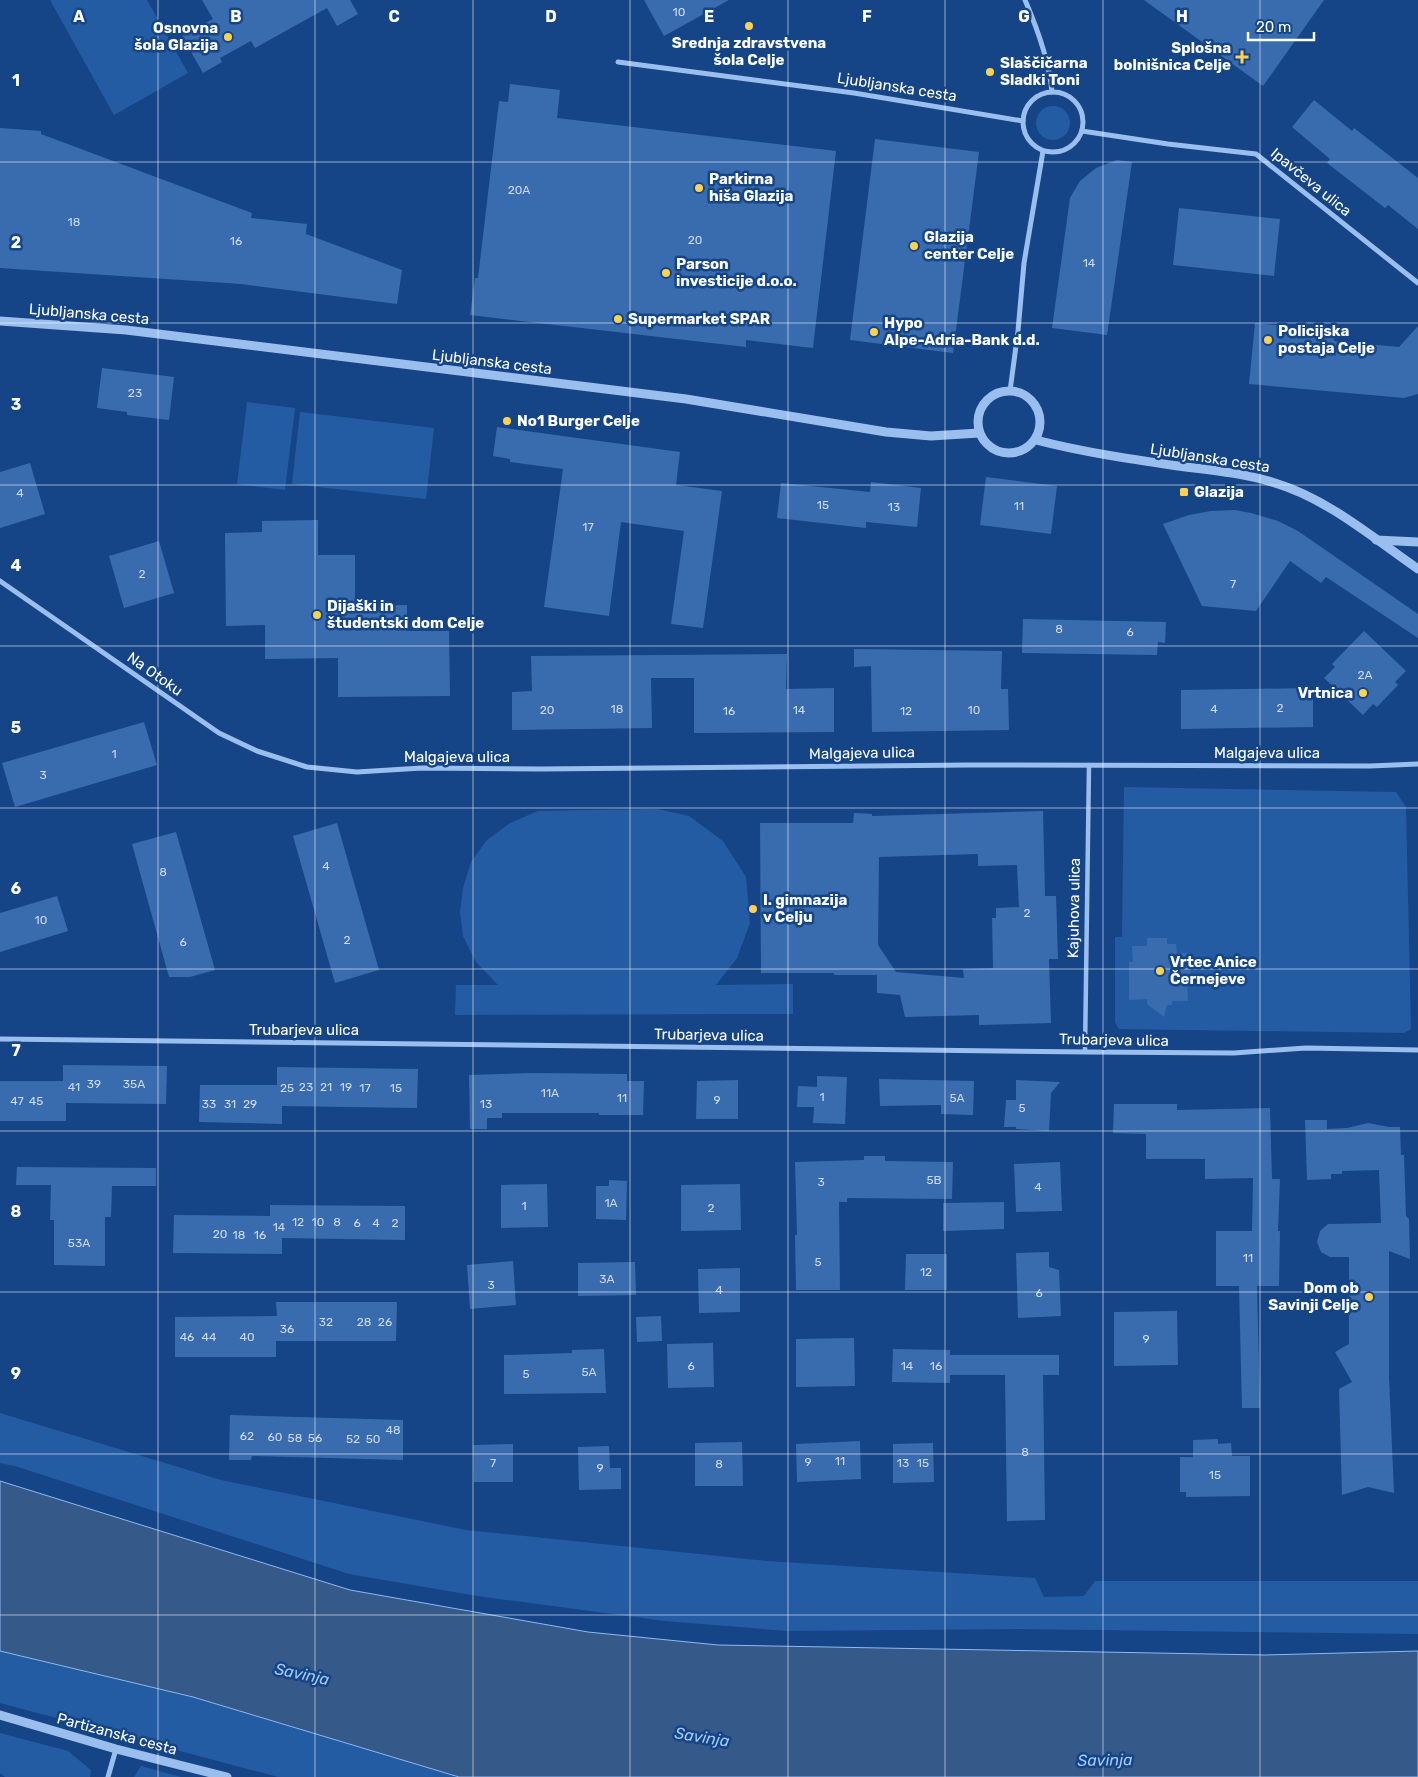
<svg xmlns="http://www.w3.org/2000/svg" width="1418" height="1777" font-family="Rubik,sans-serif">
	<rect width="100%" height="100%" fill="#154586"/>
	<!-- green -->
	<g fill="#245ca4">
		<path d="M 50,0 L 147,0 L 188,73 L 114,115 Z"/>
		<circle cx="1053" cy="123" r="17"/>
		<path d="M 247,402 L 295,408 L 285,490 L 237,484 Z"/>
		<path d="M 300,412 L 434,428 L 426,499 L 292,484 Z"/>
		<path d="M 1124,787 L 1396,792 L 1406,807 L 1411,1029 L 1404,1033 L 1119,1029 L 1115,1022 L 1115,937 L 1122,937 Z"/>
		<path d="M 657,809 L 689,816 L 723,841 L 746,877 L 750,923 L 737,958 L 716,985 L 793,984 L 793,1014 L 455,1015 L 456,985 L 498,985 L 476,962 L 463,936 L 460,912 L 463,888 L 471,862 L 487,840 L 510,823 L 538,811 Z"/>
		<path d="M 0,1413 L 221,1480 L 466,1530 L 767,1561 L 1035,1578 L 1044,1597 L 1084,1596 L 1095,1581 L 1418,1581 L 1418,1634 L 1018,1629 L 787,1631 L 665,1621 L 477,1596 L 349,1574 L 15,1466 L 0,1463 Z"/>
		<path d="M 0,1651 L 193,1697 L 459,1777 L 278,1777 L 0,1703 Z"/>
		<path d="M 0,1733 L 68,1751 L 91,1770 L 90,1777 L 5,1777 L 0,1773 Z"/>
		<path d="M 141,1766 L 181,1777 L 134,1777 Z"/>
	</g>
	<!-- water -->
	<path fill="#355989" stroke="#8cbaf1" d="M 0,1481 L 350,1590 L 588,1632 L 718,1645 L 1265,1655 L 1418,1651 L 1418,1777 L 459,1777 L 193,1697 L 0,1651 Z"/>
	<!-- building -->
	<g fill="#396cae" fill-rule="evenodd">
		<path d="M 202,0 L 350,0 L 358,14 L 337,26 L 327,8 L 255,48 L 251,41 L 220,58 L 222,62 L 203,73 L 182,36 L 213,19 Z"/>
		<path d="M 644,0 L 729,0 L 664,36 Z"/>
		<path d="M 1144,0 L 1324,0 L 1263,86 Z"/>
		<path d="M 510,84 L 560,90 L 557,118 L 836,151 L 813,348 L 746,340 L 746,347 L 470,315 L 475,278 L 478,278 L 499,101 L 508,102 Z"/>
		<path d="M 1314,100 L 1352,131 L 1354,128 L 1418,178 L 1418,229 L 1388,205 L 1385,208 L 1327,163 L 1330,159 L 1292,127 Z"/>
		<path d="M 0,128 L 41,131 L 41,134 L 252,213 L 251,218 L 307,224 L 306,234 L 402,270 L 397,304 L 241,284 L 0,268 Z"/>
		<path d="M 875,139 L 979,152 L 953,353 L 850,340 Z"/>
		<path d="M 1117,160 L 1132,162 L 1107,335 L 1052,328 L 1070,198 L 1080,181 L 1096,168 Z"/>
		<path d="M 1179,208 L 1280,219 L 1274,276 L 1173,265 Z"/>
		<path d="M 1255,323 L 1335,331 L 1334,341 L 1399,347 L 1418,326 L 1418,394 L 1404,398 L 1249,384 Z"/>
		<path d="M 102,368 L 174,377 L 169,420 L 127,415 L 127,412 L 97,408 Z"/>
		<path d="M 497,427 L 680,452 L 676,485 L 722,491 L 703,628 L 671,624 L 684,531 L 621,522 L 609,616 L 544,607 L 563,469 L 510,462 L 510,459 L 493,456 Z"/>
		<path d="M 30,463 L 45,514 L 0,528 L 0,472 Z"/>
		<path d="M 986,477 L 1057,486 L 1051,534 L 980,525 Z"/>
		<path d="M 871,482 L 921,488 L 917,527 L 866,522 L 866,528 L 777,518 L 781,483 L 870,492 Z"/>
		<path d="M 1235,510 L 1251,513 L 1278,521 L 1298,531 L 1418,614 L 1418,638 L 1326,577 L 1321,583 L 1290,561 L 1256,611 L 1202,606 L 1163,524 L 1189,515 L 1211,511 Z"/>
		<path d="M 318,520 L 318,555 L 355,555 L 355,606 L 407,605 L 407,631 L 449,631 L 450,696 L 338,697 L 338,658 L 265,659 L 265,625 L 226,626 L 225,533 L 262,532 L 262,521 Z"/>
		<path d="M 159,541 L 174,593 L 124,608 L 109,556 Z"/>
		<path d="M 1023,619 L 1166,622 L 1165,643 L 1158,642 L 1157,655 L 1022,653 Z"/>
		<path d="M 1364,631 L 1406,671 L 1395,682 L 1398,685 L 1377,707 L 1373,704 L 1363,715 L 1324,678 L 1335,667 L 1332,664 Z"/>
		<path d="M 854,649 L 1002,651 L 1001,689 L 1008,689 L 1009,730 L 872,732 L 871,666 L 854,667 Z"/>
		<path d="M 787,654 L 786,689 L 834,688 L 834,732 L 694,733 L 694,678 L 651,678 L 652,728 L 512,730 L 512,692 L 532,691 L 531,656 Z"/>
		<path d="M 1313,688 L 1313,727 L 1181,729 L 1181,690 Z"/>
		<path d="M 144,722 L 157,765 L 15,807 L 2,763 Z"/>
		<path d="M 1043,811 L 1045,896 L 1056,896 L 1058,959 L 1049,959 L 1051,1023 L 979,1025 L 979,1015 L 905,1017 L 900,995 L 877,993 L 877,975 L 834,975 L 834,973 L 761,973 L 760,823 L 853,823 L 854,813 L 872,814 L 872,816 ZM 978,854 L 978,866 L 1017,865 L 1019,907 L 996,908 L 996,918 L 992,918 L 993,968 L 963,969 L 964,978 L 896,972 L 878,945 L 879,857 Z"/>
		<path d="M 337,823 L 379,970 L 335,983 L 293,836 Z"/>
		<path d="M 176,832 L 215,970 L 190,977 L 169,977 L 132,844 Z"/>
		<path d="M 57,896 L 68,931 L 0,952 L 0,913 Z"/>
		<path d="M 1147,938 L 1167,938 L 1167,944 L 1176,944 L 1177,953 L 1190,953 L 1191,981 L 1187,981 L 1188,1001 L 1172,1001 L 1172,1005 L 1167,1005 L 1164,1017 L 1147,1004 L 1147,999 L 1129,1000 L 1129,962 L 1133,962 L 1132,946 L 1147,946 Z"/>
		<path d="M 63,1065 L 167,1066 L 166,1104 L 66,1103 L 66,1121 L 0,1121 L 0,1081 L 63,1081 Z"/>
		<path d="M 277,1067 L 418,1069 L 417,1108 L 282,1106 L 282,1124 L 199,1122 L 200,1085 L 277,1085 Z"/>
		<path d="M 533,1073 L 627,1074 L 627,1081 L 644,1081 L 643,1115 L 599,1115 L 599,1113 L 502,1113 L 502,1118 L 487,1118 L 487,1129 L 470,1129 L 469,1075 Z"/>
		<path d="M 817,1076 L 847,1077 L 845,1124 L 813,1123 L 814,1107 L 797,1107 L 798,1086 L 817,1087 Z"/>
		<path d="M 879,1079 L 974,1081 L 973,1115 L 941,1114 L 941,1105 L 880,1106 Z"/>
		<path d="M 738,1080 L 738,1119 L 696,1119 L 697,1081 Z"/>
		<path d="M 1016,1080 L 1060,1082 L 1051,1093 L 1049,1131 L 1016,1129 L 1016,1127 L 1004,1127 L 1006,1100 L 1016,1100 Z"/>
		<path d="M 1114,1104 L 1177,1104 L 1177,1110 L 1270,1108 L 1272,1179 L 1280,1179 L 1278,1231 L 1280,1231 L 1279,1286 L 1257,1286 L 1260,1408 L 1242,1408 L 1239,1286 L 1216,1286 L 1216,1231 L 1252,1231 L 1253,1178 L 1205,1179 L 1205,1159 L 1146,1159 L 1146,1134 L 1113,1133 Z"/>
		<path d="M 1305,1120 L 1327,1120 L 1327,1129 L 1347,1128 L 1368,1123 L 1389,1127 L 1400,1127 L 1401,1155 L 1404,1155 L 1406,1216 L 1409,1219 L 1410,1259 L 1389,1251 L 1389,1377 L 1394,1493 L 1368,1487 L 1342,1495 L 1339,1389 L 1352,1382 L 1335,1352 L 1349,1344 L 1349,1257 L 1330,1257 L 1321,1252 L 1317,1242 L 1320,1231 L 1328,1224 L 1381,1223 L 1379,1170 L 1342,1171 L 1342,1174 L 1331,1174 L 1331,1179 L 1307,1180 Z"/>
		<path d="M 864,1156 L 885,1156 L 885,1161 L 953,1162 L 952,1199 L 847,1198 L 847,1202 L 839,1202 L 840,1290 L 796,1290 L 795,1235 L 797,1235 L 795,1162 L 864,1160 Z"/>
		<path d="M 1060,1162 L 1062,1211 L 1016,1212 L 1014,1164 Z"/>
		<path d="M 17,1167 L 156,1168 L 156,1186 L 112,1186 L 111,1217 L 105,1217 L 105,1266 L 54,1265 L 54,1220 L 50,1220 L 51,1185 L 16,1185 Z"/>
		<path d="M 609,1180 L 627,1181 L 626,1220 L 596,1219 L 596,1186 L 609,1186 Z"/>
		<path d="M 547,1184 L 548,1227 L 501,1228 L 501,1185 Z"/>
		<path d="M 740,1184 L 741,1230 L 681,1231 L 681,1185 Z"/>
		<path d="M 1004,1202 L 1004,1229 L 943,1231 L 943,1203 Z"/>
		<path d="M 270,1205 L 405,1206 L 405,1240 L 282,1238 L 282,1254 L 173,1253 L 174,1215 L 270,1216 Z"/>
		<path d="M 1049,1252 L 1049,1267 L 1059,1270 L 1061,1316 L 1018,1318 L 1016,1253 Z"/>
		<path d="M 906,1254 L 947,1254 L 947,1290 L 905,1290 Z"/>
		<path d="M 513,1261 L 516,1305 L 470,1309 L 467,1265 Z"/>
		<path d="M 635,1262 L 636,1295 L 578,1296 L 578,1263 Z"/>
		<path d="M 740,1268 L 740,1312 L 699,1313 L 698,1269 Z"/>
		<path d="M 276,1302 L 397,1302 L 396,1341 L 276,1341 L 276,1357 L 175,1357 L 175,1317 L 277,1316 Z"/>
		<path d="M 1177,1311 L 1178,1365 L 1114,1366 L 1114,1312 Z"/>
		<path d="M 661,1316 L 662,1341 L 637,1342 L 636,1317 Z"/>
		<path d="M 854,1338 L 855,1386 L 796,1387 L 796,1339 Z"/>
		<path d="M 713,1343 L 714,1387 L 668,1388 L 667,1344 Z"/>
		<path d="M 604,1349 L 606,1393 L 504,1394 L 504,1355 L 572,1353 L 572,1350 Z"/>
		<path d="M 893,1349 L 950,1350 L 950,1355 L 1059,1355 L 1059,1375 L 1043,1375 L 1045,1520 L 1007,1521 L 1005,1375 L 950,1375 L 950,1383 L 892,1382 Z"/>
		<path d="M 230,1415 L 403,1420 L 403,1460 L 252,1456 L 251,1460 L 229,1460 Z"/>
		<path d="M 1218,1439 L 1218,1444 L 1231,1443 L 1232,1456 L 1250,1456 L 1250,1496 L 1186,1497 L 1186,1492 L 1180,1492 L 1180,1457 L 1193,1457 L 1193,1440 Z"/>
		<path d="M 860,1441 L 861,1479 L 797,1482 L 796,1444 Z"/>
		<path d="M 742,1442 L 743,1486 L 695,1486 L 695,1443 Z"/>
		<path d="M 933,1443 L 934,1482 L 893,1483 L 893,1444 Z"/>
		<path d="M 513,1444 L 513,1482 L 474,1482 L 473,1445 Z"/>
		<path d="M 609,1446 L 610,1468 L 621,1468 L 621,1489 L 579,1490 L 578,1447 Z"/>
	</g>
	<g fill="none" stroke-linecap="round" stroke-linejoin="round">
		<!-- pedestrian -->
		<path stroke="#9abfee" stroke-width="4.5" d="M 1085,1052 L 1089,765"/>
		<!-- minor -->
		<g stroke="#9abfee" stroke-width="5">
			<path d="M 1025,0 C 1038,30 1049,60 1052,92"/>
			<path d="M 618,62 L 854,93 L 1023,121"/>
			<circle cx="1053" cy="122" r="30"/>
			<path d="M 1082,131 L 1168,144 L 1256,154 L 1418,283"/>
			<path d="M 1010,391 L 1018,331 L 1024,263 L 1043,151"/>
			<path d="M 0,581 L 219,733 L 257,751 L 307,767 L 357,772 L 422,768 L 541,769 L 969,765 L 1370,766 L 1418,764"/>
			<path d="M 0,1039 L 1089,1052 L 1234,1053 L 1306,1048 L 1418,1050"/>
			<path d="M 108,1777 L 116,1749"/>
		</g>
		<!-- tertiary -->
		<g stroke="#9abfee" stroke-width="9">
			<path d="M 0,321 L 126,330 L 686,399 L 886,432 L 931,436 L 979,433"/>
			<circle cx="1009" cy="422" r="31"/>
			<path d="M 1036,440 C 1082,452 1130,459 1178,466 C 1210,470 1244,473 1275,483 C 1328,499 1373,538 1418,569"/>
			<path d="M 1376,540 L 1418,542"/>
			<path d="M 0,1715 L 116,1749 L 227,1777"/>
		</g>
	</g>
	<!-- grid -->
	<path fill="none" stroke="#fff" stroke-width="1" stroke-opacity="0.55" d="M 158,0 L 158,1777M 315,0 L 315,1777M 473,0 L 473,1777M 630,0 L 630,1777M 788,0 L 788,1777M 945,0 L 945,1777M 1103,0 L 1103,1777M 1260,0 L 1260,1777M 0,162 L 1418,162M 0,323 L 1418,323M 0,485 L 1418,485M 0,646 L 1418,646M 0,808 L 1418,808M 0,969 L 1418,969M 0,1131 L 1418,1131M 0,1292 L 1418,1292M 0,1454 L 1418,1454M 0,1615 L 1418,1615"/>
	<!-- markers -->
	<g fill="#ffd157" stroke="#154586" stroke-width="2">
		<circle cx="749" cy="26" r="5"/>
		<circle cx="228" cy="37" r="5"/>
		<path d="M1239.5 49.5h5v5h5v5h-5v5h-5v-5h-5v-5h5z"/>
		<circle cx="990" cy="72" r="5"/>
		<circle cx="699" cy="188" r="5"/>
		<circle cx="914" cy="246" r="5"/>
		<circle cx="666" cy="273" r="5"/>
		<circle cx="618" cy="319" r="5"/>
		<circle cx="874" cy="332" r="5"/>
		<circle cx="1268" cy="340" r="5"/>
		<circle cx="507" cy="421" r="5"/>
		<rect x="1179" y="487" width="10" height="10" rx="2.5"/>
		<circle cx="317" cy="615" r="5"/>
		<circle cx="1363" cy="693" r="5"/>
		<circle cx="753" cy="909" r="5"/>
		<circle cx="1160" cy="971" r="5"/>
		<circle cx="1369" cy="1297" r="5"/>
	</g>
	<g text-anchor="middle" dominant-baseline="central" stroke-width="5" stroke-linejoin="round" paint-order="stroke">
		<!-- number labels -->
		<g font-size="12" fill="#cedaeb">
			<text x="679" y="12">10</text>
			<text x="519" y="190">20A</text>
			<text x="74" y="222">18</text>
			<text x="695" y="240">20</text>
			<text x="236" y="241">16</text>
			<text x="1089" y="263">14</text>
			<text x="135" y="393">23</text>
			<text x="20" y="493">4</text>
			<text x="823" y="505">15</text>
			<text x="1019" y="506">11</text>
			<text x="894" y="507">13</text>
			<text x="588" y="527">17</text>
			<text x="142" y="574">2</text>
			<text x="1233" y="584">7</text>
			<text x="1059" y="629">8</text>
			<text x="1130" y="632">6</text>
			<text x="1365" y="675">2A</text>
			<text x="1280" y="708">2</text>
			<text x="617" y="709">18</text>
			<text x="1214" y="709">4</text>
			<text x="547" y="710">20</text>
			<text x="799" y="710">14</text>
			<text x="974" y="710">10</text>
			<text x="729" y="711">16</text>
			<text x="906" y="711">12</text>
			<text x="114" y="754">1</text>
			<text x="43" y="775">3</text>
			<text x="326" y="866">4</text>
			<text x="163" y="872">8</text>
			<text x="1027" y="913">2</text>
			<text x="41" y="920">10</text>
			<text x="347" y="940">2</text>
			<text x="183" y="942">6</text>
			<text x="94" y="1084">39</text>
			<text x="134" y="1084">35A</text>
			<text x="74" y="1087">41</text>
			<text x="306" y="1087">23</text>
			<text x="326" y="1087">21</text>
			<text x="346" y="1087">19</text>
			<text x="287" y="1088">25</text>
			<text x="365" y="1088">17</text>
			<text x="396" y="1088">15</text>
			<text x="550" y="1093">11A</text>
			<text x="822" y="1097">1</text>
			<text x="622" y="1098">11</text>
			<text x="957" y="1098">5A</text>
			<text x="717" y="1100">9</text>
			<text x="17" y="1101">47</text>
			<text x="36" y="1101">45</text>
			<text x="209" y="1104">33</text>
			<text x="230" y="1104">31</text>
			<text x="250" y="1104">29</text>
			<text x="486" y="1104">13</text>
			<text x="1022" y="1108">5</text>
			<text x="934" y="1180">5B</text>
			<text x="821" y="1182">3</text>
			<text x="1038" y="1187">4</text>
			<text x="611" y="1203">1A</text>
			<text x="524" y="1206">1</text>
			<text x="711" y="1208">2</text>
			<text x="298" y="1222">12</text>
			<text x="318" y="1222">10</text>
			<text x="337" y="1222">8</text>
			<text x="357" y="1223">6</text>
			<text x="376" y="1223">4</text>
			<text x="395" y="1223">2</text>
			<text x="279" y="1227">14</text>
			<text x="220" y="1234">20</text>
			<text x="239" y="1235">18</text>
			<text x="260" y="1235">16</text>
			<text x="79" y="1243">53A</text>
			<text x="1248" y="1258">11</text>
			<text x="818" y="1262">5</text>
			<text x="926" y="1272">12</text>
			<text x="607" y="1279">3A</text>
			<text x="491" y="1285">3</text>
			<text x="719" y="1290">4</text>
			<text x="1039" y="1293">6</text>
			<text x="326" y="1322">32</text>
			<text x="364" y="1322">28</text>
			<text x="385" y="1322">26</text>
			<text x="287" y="1329">36</text>
			<text x="187" y="1337">46</text>
			<text x="209" y="1337">44</text>
			<text x="247" y="1337">40</text>
			<text x="1146" y="1339">9</text>
			<text x="691" y="1366">6</text>
			<text x="907" y="1366">14</text>
			<text x="936" y="1366">16</text>
			<text x="589" y="1372">5A</text>
			<text x="526" y="1374">5</text>
			<text x="393" y="1430">48</text>
			<text x="247" y="1436">62</text>
			<text x="275" y="1437">60</text>
			<text x="295" y="1438">58</text>
			<text x="315" y="1438">56</text>
			<text x="353" y="1439">52</text>
			<text x="373" y="1439">50</text>
			<text x="1025" y="1452">8</text>
			<text x="840" y="1461">11</text>
			<text x="808" y="1462">9</text>
			<text x="493" y="1463">7</text>
			<text x="903" y="1463">13</text>
			<text x="923" y="1463">15</text>
			<text x="719" y="1464">8</text>
			<text x="600" y="1468">9</text>
			<text x="1215" y="1475">15</text>
		</g>
		<!-- poi labels -->
		<g font-size="15" font-weight="bold" fill="#fff" stroke="#154586" text-anchor="start">
			<text x="218" y="28" text-anchor="end">Osnovna<tspan x="218" dy="17">šola Glazija</tspan></text>
			<text x="749" y="43" text-anchor="middle">Srednja zdravstvena<tspan x="749" dy="17">šola Celje</tspan></text>
			<text x="1231" y="48" text-anchor="end">Splošna<tspan x="1231" dy="17">bolnišnica Celje</tspan></text>
			<text x="1000" y="63">Slaščičarna<tspan x="1000" dy="17">Sladki Toni</tspan></text>
			<text x="709" y="179">Parkirna<tspan x="709" dy="17">hiša Glazija</tspan></text>
			<text x="924" y="237">Glazija<tspan x="924" dy="17">center Celje</tspan></text>
			<text x="676" y="264">Parson<tspan x="676" dy="17">investicije d.o.o.</tspan></text>
			<text x="628" y="319">Supermarket SPAR</text>
			<text x="884" y="323">Hypo<tspan x="884" dy="17">Alpe-Adria-Bank d.d.</tspan></text>
			<text x="1278" y="331">Policijska<tspan x="1278" dy="17">postaja Celje</tspan></text>
			<text x="517" y="421">No1 Burger Celje</text>
			<text x="1194" y="492">Glazija</text>
			<text x="327" y="606">Dijaški in<tspan x="327" dy="17">študentski dom Celje</tspan></text>
			<text x="1353" y="693" text-anchor="end">Vrtnica</text>
			<text x="763" y="900">I. gimnazija<tspan x="763" dy="17">v Celju</tspan></text>
			<text x="1170" y="962">Vrtec Anice<tspan x="1170" dy="17">Černejeve</tspan></text>
			<text x="1359" y="1288" text-anchor="end">Dom ob<tspan x="1359" dy="17">Savinji Celje</tspan></text>
		</g>
		<!-- street labels -->
		<g font-size="15" fill="#fff" stroke="#154586">
			<text transform="translate(897 87) rotate(9)">Ljubljanska cesta</text>
			<text transform="translate(1311 182) rotate(39)">Ipavčeva ulica</text>
			<text transform="translate(89 314) rotate(5)">Ljubljanska cesta</text>
			<text transform="translate(492 362) rotate(7)">Ljubljanska cesta</text>
			<text transform="translate(1210 458) rotate(9)">Ljubljanska cesta</text>
			<text transform="translate(155 674) rotate(35)">Na Otoku</text>
			<text transform="translate(862 753) rotate(-1)">Malgajeva ulica</text>
			<text x="1267" y="753">Malgajeva ulica</text>
			<text x="457" y="757">Malgajeva ulica</text>
			<text transform="translate(1074 908) rotate(-89)">Kajuhova ulica</text>
			<text x="304" y="1030">Trubarjeva ulica</text>
			<text transform="translate(709 1035) rotate(1)">Trubarjeva ulica</text>
			<text transform="translate(1114 1040) rotate(1)">Trubarjeva ulica</text>
			<text transform="translate(117 1734) rotate(15)">Partizanska cesta</text>
		</g>
		<!-- water labels -->
		<g font-size="16" font-style="italic" fill="#a6c9f6" stroke="#154586">
			<text transform="translate(302 1674) rotate(12)">Savinja</text>
			<text transform="translate(702 1737) rotate(9)">Savinja</text>
			<text transform="translate(1105 1760) rotate(-1)">Savinja</text>
		</g>
	</g>
	<g font-size="16" text-anchor="middle" font-weight="bold" fill="#fff" stroke="#154586" stroke-width="5" stroke-linejoin="round" paint-order="stroke">
		<text x="79" y="22">A</text>
		<text x="236" y="22">B</text>
		<text x="394" y="22">C</text>
		<text x="551" y="22">D</text>
		<text x="709" y="22">E</text>
		<text x="867" y="22">F</text>
		<text x="1024" y="22">G</text>
		<text x="1182" y="22">H</text>
		<text x="16" y="86">1</text>
		<text x="16" y="248">2</text>
		<text x="16" y="410">3</text>
		<text x="16" y="571">4</text>
		<text x="16" y="733">5</text>
		<text x="16" y="894">6</text>
		<text x="16" y="1056">7</text>
		<text x="16" y="1217">8</text>
		<text x="16" y="1379">9</text>
	</g>
	<!-- scale -->
	<path d="M1248 32v8h66v-8" fill="none" stroke="#ffffff" stroke-width="2.5"/>
	<text x="1256" y="32" font-size="15" fill="#ffffff" stroke="#154586" stroke-width="4" paint-order="stroke">20 m</text>
</svg>
